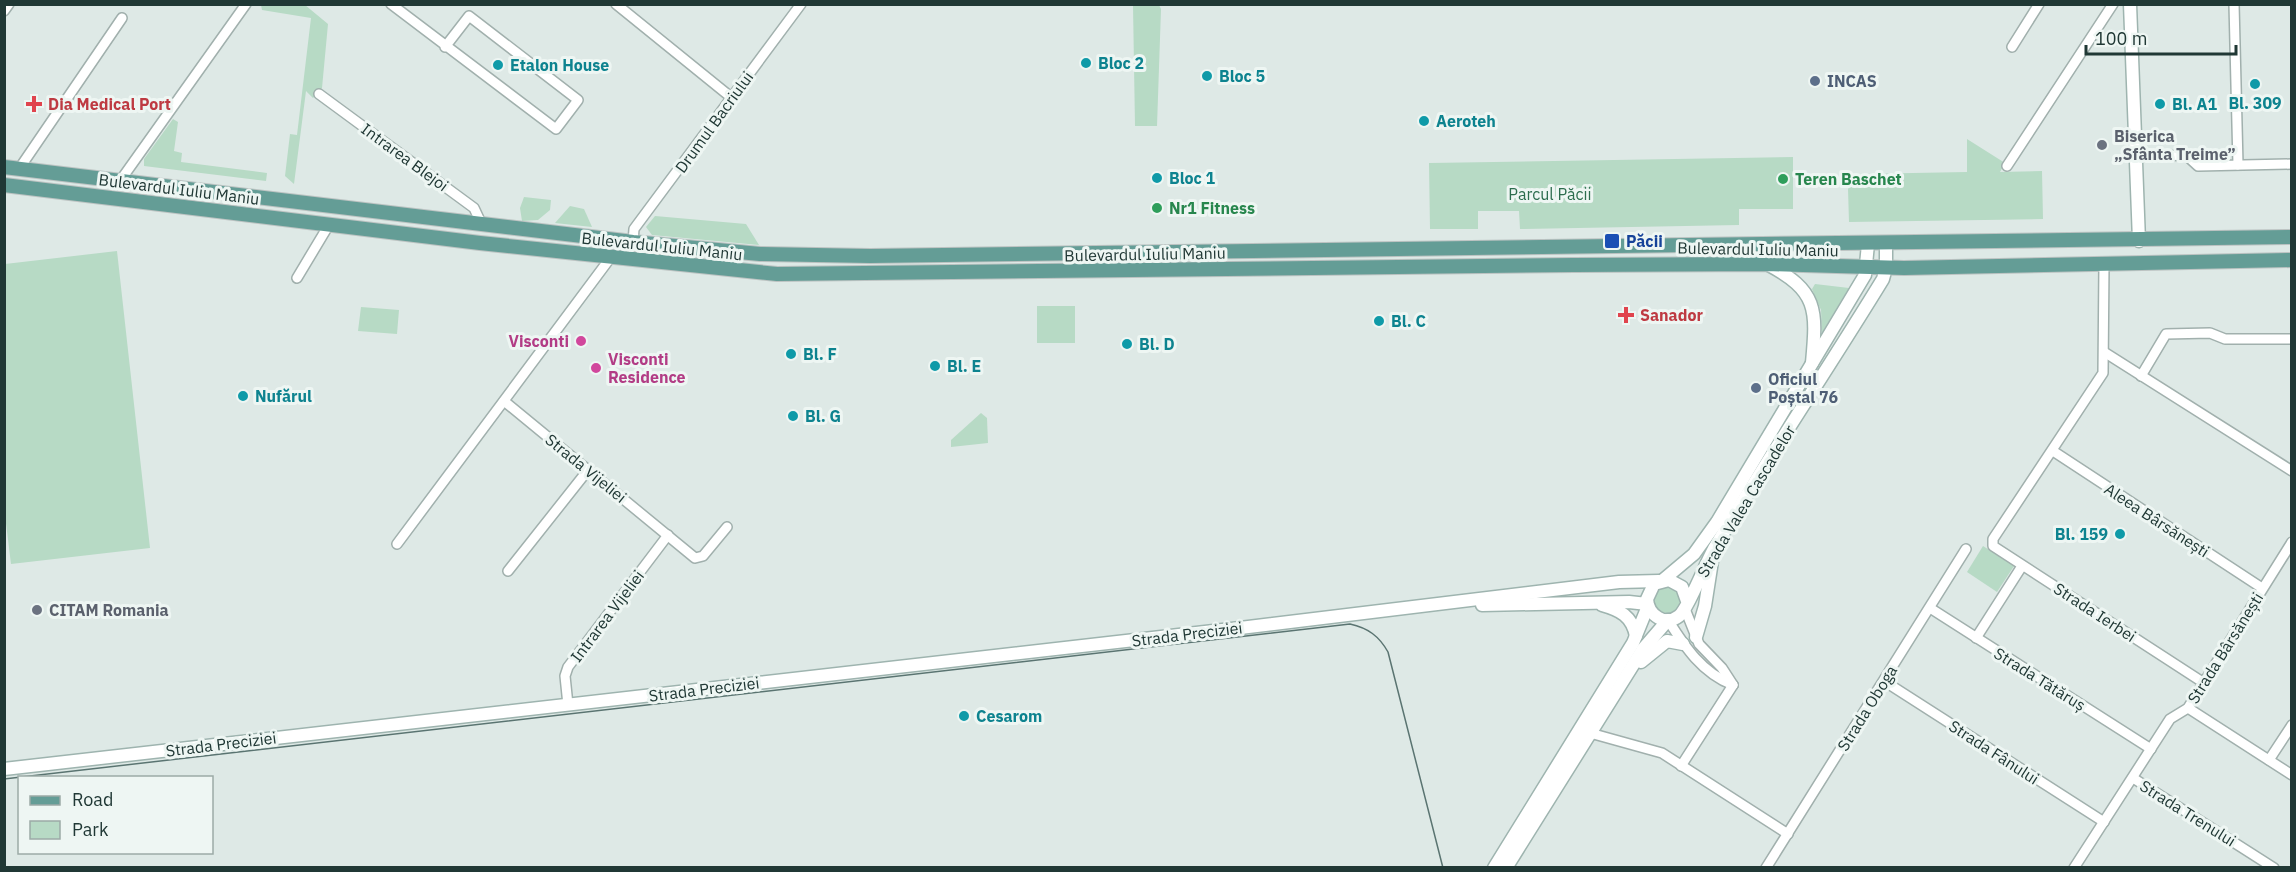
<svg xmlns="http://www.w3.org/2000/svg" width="2296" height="872" font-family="'IBM Plex Sans',sans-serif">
	<rect width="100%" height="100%" fill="#dee9e6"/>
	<!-- green -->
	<g fill="#b7dac5">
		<path d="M 261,5 L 305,5 L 328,24 L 322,88 L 313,98 L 306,91 L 294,184 L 285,176 L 290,134 L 297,135 L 311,18 L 262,10 Z"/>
		<path d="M 1133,5 L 1159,5 L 1161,9 L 1157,126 L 1135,126 Z"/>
		<path d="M 173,119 L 178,122 L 174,151 L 182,153 L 181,162 L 267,173 L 266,181 L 144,166 L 144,159 Z"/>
		<path d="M 1967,139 L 2005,163 L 2000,172 L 2042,171 L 2043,219 L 1849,222 L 1848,189 L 1859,174 L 1967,172 Z"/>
		<path d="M 1793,157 L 1793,209 L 1739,209 L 1739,225 L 1520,229 L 1519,211 L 1478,211 L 1478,229 L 1430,229 L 1429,163 Z"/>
		<path d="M 524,197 L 551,200 L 550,210 L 538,220 L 522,221 L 520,208 Z"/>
		<path d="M 570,206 L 584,209 L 592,227 L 555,223 Z"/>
		<path d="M 655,216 L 746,224 L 759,245 L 652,235 L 646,227 Z"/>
		<path d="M 117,251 L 150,548 L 11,564 L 4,507 L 5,264 Z"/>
		<path d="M 1815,284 L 1849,288 L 1822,333 L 1821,310 L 1812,289 Z"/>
		<rect x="1037" y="306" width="38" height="37"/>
		<path d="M 361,307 L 399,310 L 397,334 L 358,331 Z"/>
		<path d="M 981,413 L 987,418 L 988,443 L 951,447 L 951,440 Z"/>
		<path d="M 1983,546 L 2014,566 L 1997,592 L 1967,572 Z"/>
		<circle cx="1667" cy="600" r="13"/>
	</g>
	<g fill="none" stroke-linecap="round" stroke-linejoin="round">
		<defs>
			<g id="street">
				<path d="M 391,4 L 556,129 L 578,100 L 469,16 L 445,47"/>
				<path d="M 616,4 L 732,98"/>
				<path d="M 2234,4 L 2238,165"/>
				<path d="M 4,11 L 9,4"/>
				<path d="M 2012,47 L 2039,4"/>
				<path d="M 319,94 L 474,208 L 482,225"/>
				<path d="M 2136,157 L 2186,155 L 2198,166 L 2292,164"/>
				<path d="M 2007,166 L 2113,4"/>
				<path d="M 19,169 L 122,18"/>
				<path d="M 120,181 L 246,4"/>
				<path d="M 633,242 L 634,229 L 801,4"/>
				<path d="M 2104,264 L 2103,373 L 1993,539 L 1993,546 L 2204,683"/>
				<path d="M 297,278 L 330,223"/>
				<path d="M 2104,352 L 2292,471"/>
				<path d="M 2141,376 L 2166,334 L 2210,333 L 2225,339 L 2292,339"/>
				<path d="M 504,401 L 695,558 L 703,556 L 727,527"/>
				<path d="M 2053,451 L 2262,588"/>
				<path d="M 397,544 L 611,257"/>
				<path d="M 508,571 L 588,470"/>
				<path d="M 1930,608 L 2151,749"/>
				<path d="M 1685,609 L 1699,644 L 1722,668 L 1733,685"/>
				<path d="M 1668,620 C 1685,647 1702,673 1733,685"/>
				<path d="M 1976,638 L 2022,566"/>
				<path d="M 1884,681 L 2104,822"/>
				<path d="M 568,705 L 565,676 L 568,667 L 668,535"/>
				<path d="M 2188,708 L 2292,775"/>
				<path d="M 1590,733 L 1662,753 L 1788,834"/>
				<path d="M 2269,760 L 2292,725"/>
				<path d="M 1681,766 L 1733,685"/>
				<path d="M 2133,778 L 2274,868"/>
				<path d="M 1766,868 L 1966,549"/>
				<path d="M 2074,868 L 2170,719 L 2188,708 L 2292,542"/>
			</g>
			<g id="secondary">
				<path d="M 2130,4 L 2139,241"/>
				<path d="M 1767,264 C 1818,291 1817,309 1812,363"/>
				<path d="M 1663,580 L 1694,554 L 1717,522 L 1865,275 L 1868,244"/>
				<path d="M 1687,601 L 1682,587 L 1669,580 L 1654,584 L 1647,599 C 1648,615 1665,627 1679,616 C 1688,609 1707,560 1715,547 C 1769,456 1828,369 1883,279 L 1886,268 L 1886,244"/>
				<path d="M 1482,605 L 1629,602 L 1647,604"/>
				<path d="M 1602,605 C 1620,610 1632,616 1636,636"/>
				<path d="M 1696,637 L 1705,606 L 1712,561"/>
				<path d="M 1641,662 L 1667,641 L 1683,644"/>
				<path d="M 4,769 L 1240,628 L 1619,582 L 1659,581"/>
				<path d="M 1494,868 L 1633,643 L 1648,606"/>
				<path d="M 1506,868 L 1643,649 L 1668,620"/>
			</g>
			<g id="primary">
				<path d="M 4,167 L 633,242 L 760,254 L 870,256 L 2292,237"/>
				<path d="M 4,185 L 480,243 L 777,274 L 1574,265 L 1767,264 L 1904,268 L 2292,260"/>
			</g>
		</defs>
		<!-- street casing -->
		<use href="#street" stroke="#a1b0ad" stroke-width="12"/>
		<!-- secondary casing -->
		<use href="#secondary" stroke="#9eb4af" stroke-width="15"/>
		<!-- primary casing -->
		<use href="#primary" stroke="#bcc3c2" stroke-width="16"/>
		<!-- street -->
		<use href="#street" stroke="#fff" stroke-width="9"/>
		<!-- secondary -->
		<use href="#secondary" stroke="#fff" stroke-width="12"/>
		<!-- primary -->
		<use href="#primary" stroke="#649d96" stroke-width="14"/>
		<!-- tram -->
		<path stroke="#5a7471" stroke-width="1.5" d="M 4,779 L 1350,624 C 1368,628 1379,636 1388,652 L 1443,868"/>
	</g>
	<!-- markers -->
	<g fill="#0f9aa8" stroke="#eef6f3" stroke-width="2">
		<circle cx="1086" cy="63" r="6"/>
		<circle cx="498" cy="65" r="6"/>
		<circle cx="1207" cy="76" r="6"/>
		<circle cx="2255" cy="84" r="6"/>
		<circle cx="2160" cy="104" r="6"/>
		<circle cx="1424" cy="121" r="6"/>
		<circle cx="1157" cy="178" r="6"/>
		<circle cx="1379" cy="321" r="6"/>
		<circle cx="1127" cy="344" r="6"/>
		<circle cx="791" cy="354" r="6"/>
		<circle cx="935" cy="366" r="6"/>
		<circle cx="243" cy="396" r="6"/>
		<circle cx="793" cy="416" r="6"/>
		<circle cx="2120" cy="534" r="6"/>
		<circle cx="964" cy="716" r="6"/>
	</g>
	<g fill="#5c6f8a" stroke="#eef6f3" stroke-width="2">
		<circle cx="1815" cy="81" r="6"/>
		<circle cx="1756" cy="388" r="6"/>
	</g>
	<g fill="#e0444e" stroke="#eef6f3" stroke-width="2">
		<path d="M31 95h6v6h6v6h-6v6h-6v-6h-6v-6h6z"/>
		<path d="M1623 306h6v6h6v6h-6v6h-6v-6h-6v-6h6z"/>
	</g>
	<g fill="#6b7280" stroke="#eef6f3" stroke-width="2">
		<circle cx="2102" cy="145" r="6"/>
		<circle cx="37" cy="610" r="6"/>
	</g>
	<g fill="#2e9e5b" stroke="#eef6f3" stroke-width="2">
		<circle cx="1783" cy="179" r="6"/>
		<circle cx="1157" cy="208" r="6"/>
	</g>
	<rect fill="#1a4fb4" stroke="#eef6f3" stroke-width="2" x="1604" y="233" width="16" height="16" rx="3"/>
	<g fill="#d1479c" stroke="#eef6f3" stroke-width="2">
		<circle cx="581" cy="341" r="6"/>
		<circle cx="596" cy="368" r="6"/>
	</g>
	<g text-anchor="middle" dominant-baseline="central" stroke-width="6" stroke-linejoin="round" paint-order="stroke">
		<!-- culture labels -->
		<g font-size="16" font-weight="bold" fill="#0d838f" stroke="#eef6f3" text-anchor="start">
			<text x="1098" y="63">Bloc 2</text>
			<text x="510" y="65">Etalon House</text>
			<text x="1219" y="76">Bloc 5</text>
			<text x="2255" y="103" text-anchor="middle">Bl. 309</text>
			<text x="2172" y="104">Bl. A1</text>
			<text x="1436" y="121">Aeroteh</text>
			<text x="1169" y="178">Bloc 1</text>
			<text x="1391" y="321">Bl. C</text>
			<text x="1139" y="344">Bl. D</text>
			<text x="803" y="354">Bl. F</text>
			<text x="947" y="366">Bl. E</text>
			<text x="255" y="396">Nufărul</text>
			<text x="805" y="416">Bl. G</text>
			<text x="2108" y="534" text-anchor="end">Bl. 159</text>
			<text x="976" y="716">Cesarom</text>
		</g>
		<!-- service labels -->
		<g font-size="16" font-weight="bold" fill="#4e5e75" stroke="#eef6f3" text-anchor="start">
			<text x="1827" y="81">INCAS</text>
			<text x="1768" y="379">Oficiul<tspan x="1768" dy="18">Poștal 76</tspan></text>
		</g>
		<!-- health labels -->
		<g font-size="16" font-weight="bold" fill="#be3a42" stroke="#eef6f3" text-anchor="start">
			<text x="48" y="104">Dia Medical Port</text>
			<text x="1640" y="315">Sanador</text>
		</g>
		<!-- street labels -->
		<g font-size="16" fill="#203835" stroke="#eef6f3">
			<text transform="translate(714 122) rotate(-54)">Drumul Bacriului</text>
			<text transform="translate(405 157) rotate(36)">Intrarea Blejoi</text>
			<text transform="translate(179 189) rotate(7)">Bulevardul Iuliu Maniu</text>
			<text transform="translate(662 246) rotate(6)">Bulevardul Iuliu Maniu</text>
			<text transform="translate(1758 249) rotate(1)">Bulevardul Iuliu Maniu</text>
			<text transform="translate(1145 254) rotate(-1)">Bulevardul Iuliu Maniu</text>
			<text transform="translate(586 468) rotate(39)">Strada Vijeliei</text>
			<text transform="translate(1746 501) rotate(-59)">Strada Valea Cascadelor</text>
			<text transform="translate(2157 520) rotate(33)">Aleea Bârsănești</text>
			<text transform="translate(2095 612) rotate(33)">Strada Ierbei</text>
			<text transform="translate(607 616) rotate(-53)">Intrarea Vijeliei</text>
			<text transform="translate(1187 634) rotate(-7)">Strada Preciziei</text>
			<text transform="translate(2225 648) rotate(-58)">Strada Bârsănești</text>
			<text transform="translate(2040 679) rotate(32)">Strada Tătăruș</text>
			<text transform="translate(704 689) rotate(-7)">Strada Preciziei</text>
			<text transform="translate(1867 708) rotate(-58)">Strada Oboga</text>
			<text transform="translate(221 744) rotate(-7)">Strada Preciziei</text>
			<text transform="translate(1994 752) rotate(33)">Strada Fânului</text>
			<text transform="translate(2188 813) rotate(32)">Strada Trenului</text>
		</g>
		<!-- worship labels -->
		<g font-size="16" font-weight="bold" fill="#5b616d" stroke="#eef6f3" text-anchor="start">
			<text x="2114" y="136">Biserica<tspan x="2114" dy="18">„Sfânta Treime”</tspan></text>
			<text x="49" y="610">CITAM Romania</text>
		</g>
		<!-- leisure labels -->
		<g font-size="16" font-weight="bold" fill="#27864d" stroke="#eef6f3" text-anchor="start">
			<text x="1795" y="179">Teren Baschet</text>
			<text x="1169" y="208">Nr1 Fitness</text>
		</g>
		<!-- park labels -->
		<g font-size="16" fill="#2c6d4e" stroke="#eef6f3">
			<text x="1550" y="194">Parcul Păcii</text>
		</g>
		<!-- transit labels -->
		<g font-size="16" font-weight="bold" fill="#164399" stroke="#eef6f3" text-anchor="start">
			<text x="1626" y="241">Păcii</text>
		</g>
		<!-- hotel labels -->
		<g font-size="16" font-weight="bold" fill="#b23c85" stroke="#eef6f3" text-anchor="end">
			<text x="569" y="341">Visconti</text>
			<text x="608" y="359" text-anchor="start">Visconti<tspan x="608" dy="18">Residence</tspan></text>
		</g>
	</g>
	<!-- border -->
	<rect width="2296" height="872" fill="none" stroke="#203835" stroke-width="12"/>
	<!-- legend -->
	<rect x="18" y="776" width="195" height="78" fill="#eef6f3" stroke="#9caaa7" stroke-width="1.5"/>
	<rect x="30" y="796" width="30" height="9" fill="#649d96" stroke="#9caaa7" stroke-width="1.5"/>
	<text x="72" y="806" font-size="18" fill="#203835">Road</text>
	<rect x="30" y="821" width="30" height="18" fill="#b7dac5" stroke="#9caaa7" stroke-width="1.5"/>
	<text x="72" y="836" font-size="18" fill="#203835">Park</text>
	<!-- scale -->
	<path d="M2086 45v9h150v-9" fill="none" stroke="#203835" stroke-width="3"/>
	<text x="2095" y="45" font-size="18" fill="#203835" stroke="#eef6f3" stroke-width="4.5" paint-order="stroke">100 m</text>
</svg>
